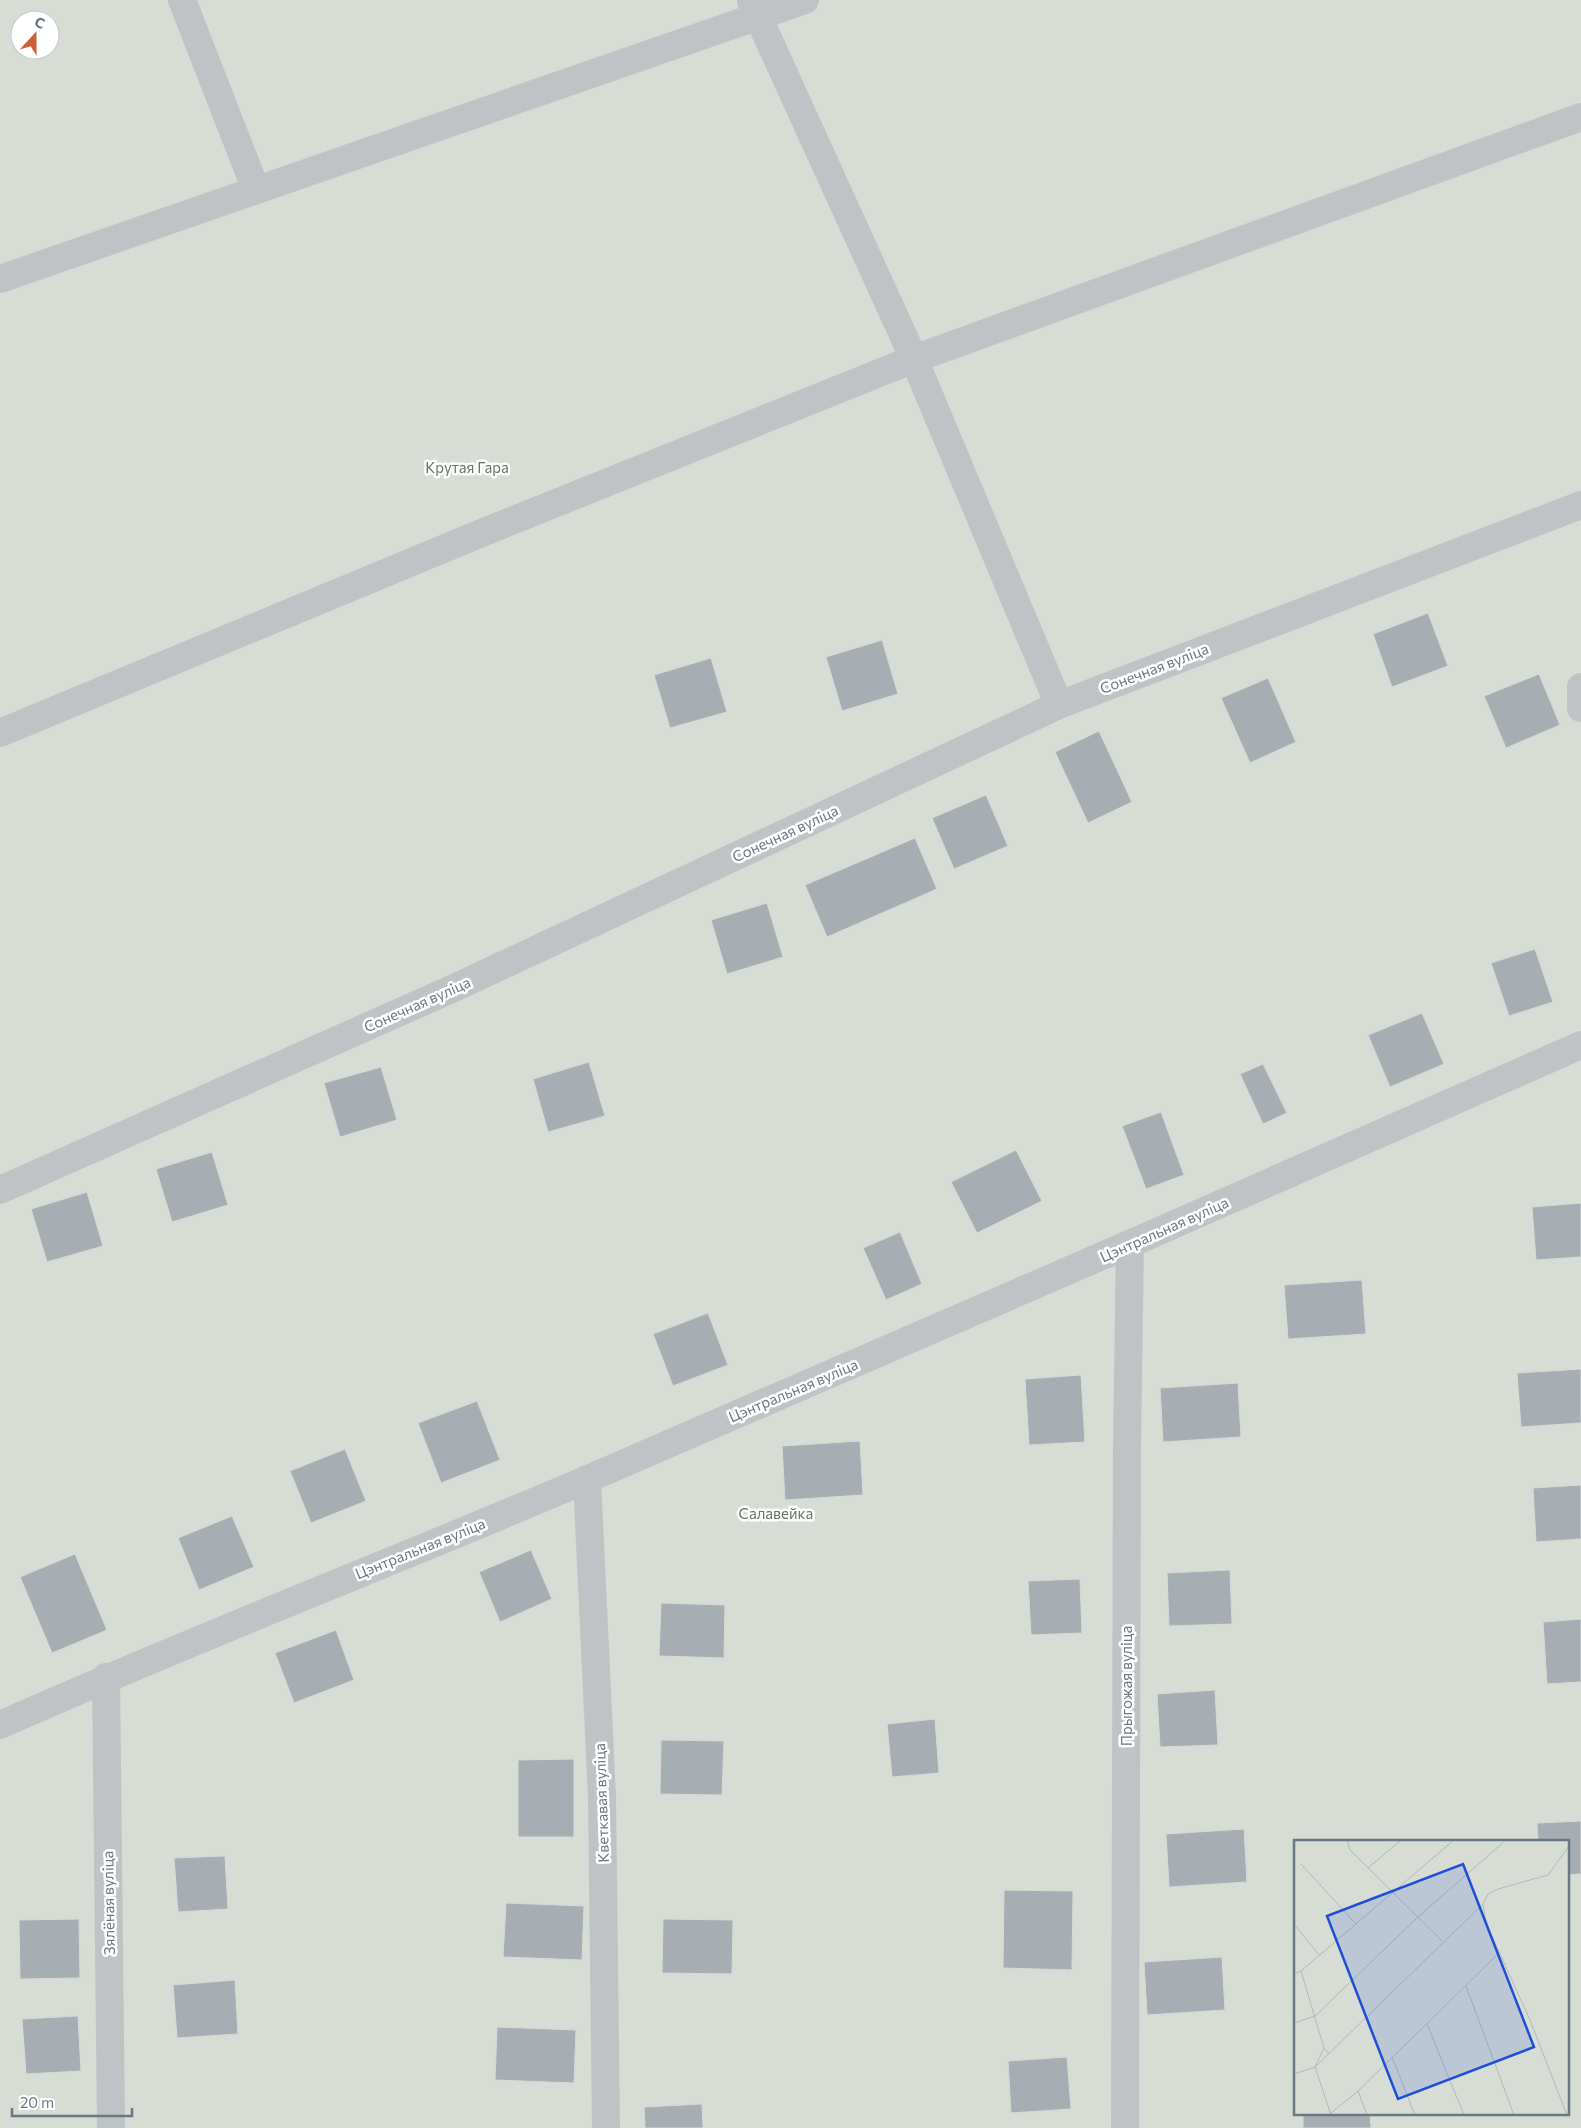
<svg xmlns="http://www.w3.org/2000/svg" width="1581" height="2128" font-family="Commissioner,sans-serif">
	<rect width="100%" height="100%" fill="#f7f7f5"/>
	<!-- green -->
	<path fill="#d7dcd5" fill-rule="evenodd" d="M 0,0 L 1581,0 L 1581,2128 L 0,2128 L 0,1180 L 1317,609 L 0,1179 ZM 20,20 L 50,20 L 50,50 L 20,50 ZM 1295,1842 L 1567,1842 L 1567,2114 L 1295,2114 Z"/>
	<!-- building -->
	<g fill="#a7aeb3" stroke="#d9d9d7">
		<path d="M 1428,613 L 1448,666 L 1392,687 L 1373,634 Z"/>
		<path d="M 882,640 L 898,694 L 842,711 L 826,657 Z"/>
		<path d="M 711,658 L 727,712 L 670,728 L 654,675 Z"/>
		<path d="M 1539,674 L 1560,725 L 1506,748 L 1484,696 Z"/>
		<path d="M 1268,678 L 1296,742 L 1250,763 L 1221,698 Z"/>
		<path d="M 1099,731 L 1132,802 L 1088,823 L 1055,752 Z"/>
		<path d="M 986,795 L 1008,846 L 954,869 L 932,818 Z"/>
		<path d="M 915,838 L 937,889 L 827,937 L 805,885 Z"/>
		<path d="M 767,903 L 783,957 L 727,974 L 711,920 Z"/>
		<path d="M 1535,949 L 1553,1002 L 1509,1016 L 1491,963 Z"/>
		<path d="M 1422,1013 L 1444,1064 L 1390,1087 L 1368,1035 Z"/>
		<path d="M 589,1062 L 605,1116 L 548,1132 L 533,1079 Z"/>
		<path d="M 1263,1064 L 1287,1113 L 1263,1124 L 1240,1074 Z"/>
		<path d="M 381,1067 L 397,1120 L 340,1137 L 324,1083 Z"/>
		<path d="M 1161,1112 L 1184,1175 L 1146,1189 L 1122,1126 Z"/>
		<path d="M 1016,1150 L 1042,1201 L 977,1233 L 951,1182 Z"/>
		<path d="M 212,1152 L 228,1205 L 172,1222 L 156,1169 Z"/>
		<path d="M 87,1192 L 103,1246 L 47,1262 L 31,1209 Z"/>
		<path d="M 1581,1203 L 1581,1257 L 1536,1260 L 1532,1207 Z"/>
		<path d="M 900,1232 L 922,1284 L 886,1300 L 863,1248 Z"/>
		<path d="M 1362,1280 L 1366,1334 L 1288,1339 L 1284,1285 Z"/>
		<path d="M 708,1313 L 728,1365 L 673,1386 L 653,1334 Z"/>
		<path d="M 1581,1369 L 1581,1423 L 1521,1427 L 1517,1373 Z"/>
		<path d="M 1081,1375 L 1085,1442 L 1029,1445 L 1025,1379 Z"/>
		<path d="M 1238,1383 L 1241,1437 L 1163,1442 L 1160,1388 Z"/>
		<path d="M 477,1401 L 500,1460 L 441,1483 L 418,1423 Z"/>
		<path d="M 860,1441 L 863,1495 L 785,1500 L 782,1446 Z"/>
		<path d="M 345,1449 L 366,1501 L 311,1523 L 290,1471 Z"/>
		<path d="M 1581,1485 L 1581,1539 L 1536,1542 L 1533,1488 Z"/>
		<path d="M 232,1516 L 254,1567 L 199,1590 L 178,1538 Z"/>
		<path d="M 531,1550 L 552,1599 L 500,1622 L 479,1572 Z"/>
		<path d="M 75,1554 L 107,1630 L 52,1653 L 20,1577 Z"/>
		<path d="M 1230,1570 L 1232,1624 L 1169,1626 L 1167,1573 Z"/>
		<path d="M 1080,1579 L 1082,1633 L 1031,1635 L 1028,1581 Z"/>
		<path d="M 661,1603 L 725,1605 L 724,1658 L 659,1656 Z"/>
		<path d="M 1581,1619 L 1581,1682 L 1547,1684 L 1543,1622 Z"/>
		<path d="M 336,1630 L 354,1680 L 294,1703 L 275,1653 Z"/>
		<path d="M 1215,1690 L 1218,1745 L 1160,1747 L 1157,1694 Z"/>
		<path d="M 935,1719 L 939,1773 L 892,1777 L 887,1724 Z"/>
		<path d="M 661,1740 L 724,1741 L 722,1795 L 660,1794 Z"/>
		<path d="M 574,1759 L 574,1837 L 518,1837 L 518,1760 Z"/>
		<path d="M 1581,1821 L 1581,1874 L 1567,1875 L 1567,1842 L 1538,1842 L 1537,1823 Z"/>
		<path d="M 1244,1829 L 1247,1882 L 1169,1887 L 1166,1834 Z"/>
		<path d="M 225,1856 L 228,1909 L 178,1912 L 174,1858 Z"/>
		<path d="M 1004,1890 L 1073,1891 L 1072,1970 L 1003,1968 Z"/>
		<path d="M 506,1903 L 584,1906 L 582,1960 L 503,1957 Z"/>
		<path d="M 79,1919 L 80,1978 L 20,1979 L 19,1920 Z"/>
		<path d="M 663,1919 L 733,1920 L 732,1974 L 662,1973 Z"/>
		<path d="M 1222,1957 L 1225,2010 L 1147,2015 L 1144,1962 Z"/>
		<path d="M 235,1980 L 238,2034 L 177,2038 L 173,1985 Z"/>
		<path d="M 78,2016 L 81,2071 L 26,2074 L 22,2019 Z"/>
		<path d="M 497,2027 L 576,2030 L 574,2083 L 495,2080 Z"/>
		<path d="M 1067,2057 L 1071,2109 L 1011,2113 L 1008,2061 Z"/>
		<path d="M 702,2104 L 703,2128 L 645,2128 L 644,2107 Z"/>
		<path d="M 1303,2114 L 1370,2114 L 1371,2128 L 1303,2128 Z"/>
	</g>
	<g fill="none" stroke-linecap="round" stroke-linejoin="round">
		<!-- minor -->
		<g stroke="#bfc3c6" stroke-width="28">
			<path d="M 182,0 L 256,190"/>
			<path d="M 751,1 L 914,359 L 1059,705"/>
			<path d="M 0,279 L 805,0"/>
			<path d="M 1581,687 L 1581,708"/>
			<path d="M 0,733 L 484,532 L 914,359 L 1581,117"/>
			<path d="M 0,1190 L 454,988 L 1059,705 L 1581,505"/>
			<path d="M 587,1479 L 602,1797 L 606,2128"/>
			<path d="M 106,1677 L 111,2128"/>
			<path d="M 0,1725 C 195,1638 394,1562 590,1478 C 922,1336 1251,1191 1581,1045"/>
			<path d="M 1125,2128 L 1127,1445 L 1130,1244"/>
		</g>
	</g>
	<g text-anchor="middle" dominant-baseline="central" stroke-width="5" stroke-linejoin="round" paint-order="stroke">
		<!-- park labels -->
		<g font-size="15" fill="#677664" stroke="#fff">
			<text x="467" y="467">Крутая Гара</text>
			<text x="776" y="1513">Салавейка</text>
		</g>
		<!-- street labels -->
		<g font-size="15" fill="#6a7883" stroke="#fff">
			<text transform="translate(1154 668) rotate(-21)">Сонечная вуліца</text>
			<text transform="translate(785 833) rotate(-25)">Сонечная вуліца</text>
			<text transform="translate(417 1004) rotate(-24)">Сонечная вуліца</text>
			<text transform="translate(1164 1229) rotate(-24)">Цэнтральная вуліца</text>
			<text transform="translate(793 1390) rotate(-23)">Цэнтральная вуліца</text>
			<text transform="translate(420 1548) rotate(-22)">Цэнтральная вуліца</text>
			<text transform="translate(1126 1686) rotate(-90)">Прыгожая вуліца</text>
			<text transform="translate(601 1803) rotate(-92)">Кветкавая вуліца</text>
			<text transform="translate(108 1903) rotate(-91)">Зялёная вуліца</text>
		</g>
	</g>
	<!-- overview -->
	<g transform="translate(1294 1840)">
		<rect width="275" height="275" fill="#f7f7f5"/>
		<path d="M 0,0 L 275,0 L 275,275 L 0,275 Z" fill="#d7dcd5"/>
		<path fill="none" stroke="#b2b9bd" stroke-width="1" d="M 53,0 L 56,10 L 148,101M 7,24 L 62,84M 74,28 L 107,0M 0,84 L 25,115M 7,131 L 30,208 L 35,214M 0,134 L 7,131 L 160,0M 172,146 L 220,275M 0,183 L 21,176 L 124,77 L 212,0M 133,184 L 170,275M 30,208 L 21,227 L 37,275M 98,217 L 121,275M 0,234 L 21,227 L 189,64M 64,251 L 73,275M 37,273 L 64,251 L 206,112M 273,275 L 236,180 L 192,83 L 189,64 L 194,54 L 204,49 L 254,35 L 275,6"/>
		<path fill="#1d4ed8" fill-opacity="0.15" stroke="#1d4ed8" stroke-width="2.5" d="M 169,24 L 240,207 L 104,259 L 33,76 Z"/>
		<rect width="275" height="275" fill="none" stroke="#6a7883" stroke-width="2.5"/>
	</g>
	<!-- north arrow -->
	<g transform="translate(35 35) rotate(21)"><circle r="24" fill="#ffffff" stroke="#c3c9cd"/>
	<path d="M0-4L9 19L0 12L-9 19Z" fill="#d15e3b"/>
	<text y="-8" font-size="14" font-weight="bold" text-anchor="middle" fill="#6a7883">С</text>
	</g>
	<!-- scale -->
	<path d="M12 2108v8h120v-8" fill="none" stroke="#6a7883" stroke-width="2.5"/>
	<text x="20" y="2108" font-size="15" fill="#6a7883" stroke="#ffffff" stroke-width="4" paint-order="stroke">20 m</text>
</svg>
